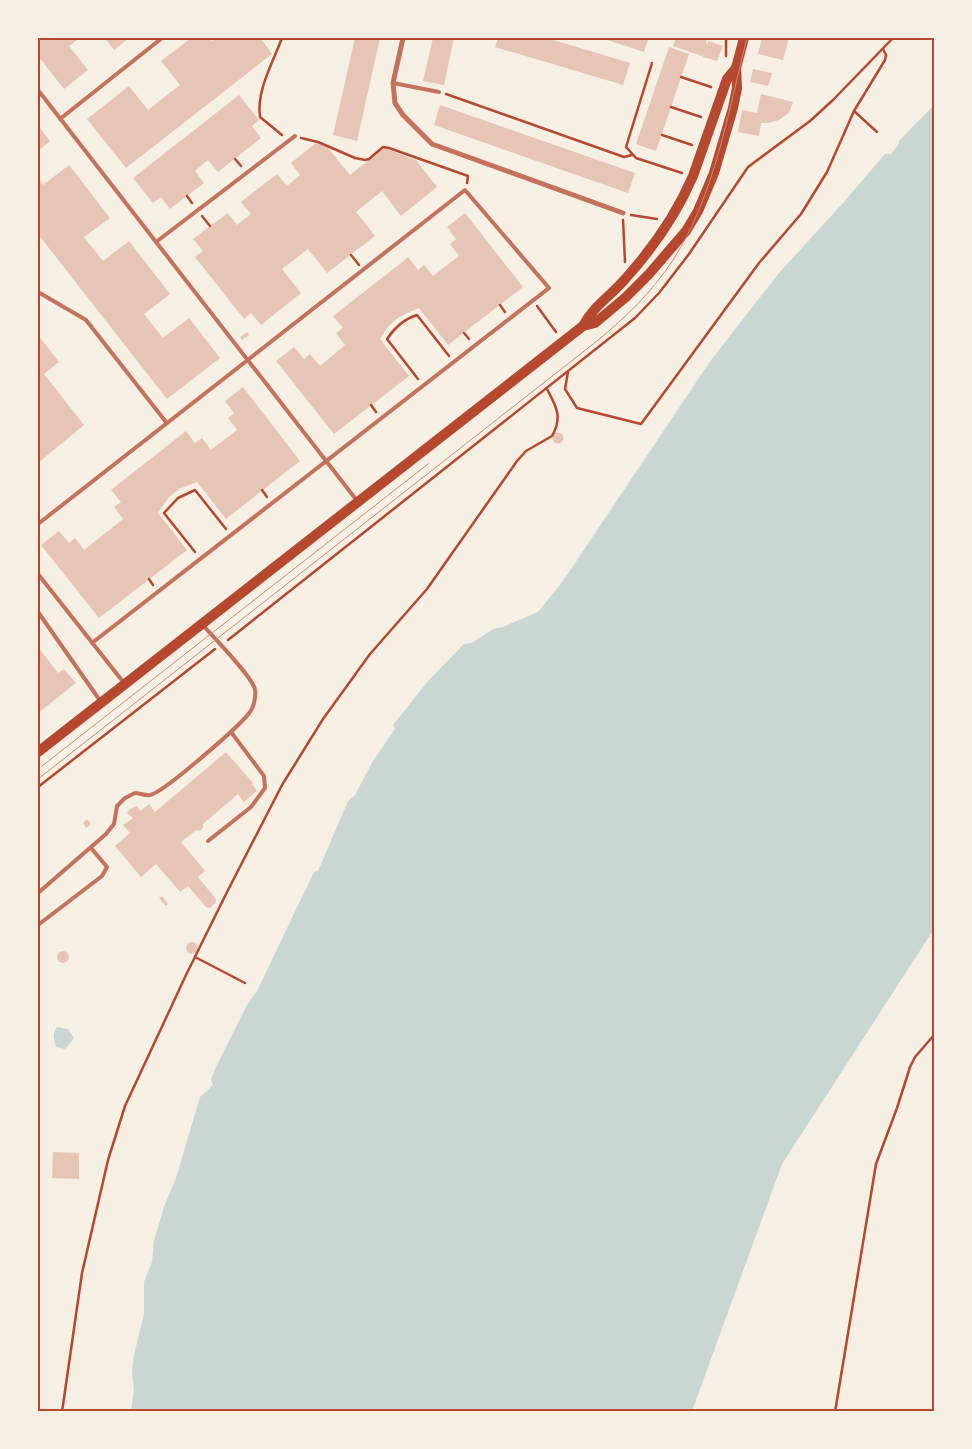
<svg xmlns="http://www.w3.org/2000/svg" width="972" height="1449" font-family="Mulish,sans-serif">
	<rect width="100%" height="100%" fill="#f6efe4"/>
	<!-- water -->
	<g fill="#c9d6d2">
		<path d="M 934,105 L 934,929 L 782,1164 L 692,1411 L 131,1411 L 134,1390 L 132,1371 L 134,1355 L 144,1314 L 144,1282 L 152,1262 L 154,1241 L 164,1207 L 176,1178 L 200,1097 L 213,1085 L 211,1080 L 215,1069 L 247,1005 L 257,991 L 314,872 L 318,871 L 348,801 L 355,795 L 373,761 L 395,729 L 393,725 L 429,680 L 464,644 L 472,643 L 493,629 L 503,627 L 538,612 L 563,581 L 711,360 L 779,273 L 843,203 L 885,154 L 891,154 L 899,144 L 899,141 Z"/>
		<path d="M 57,1027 L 68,1029 L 74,1038 L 65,1049 L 56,1047 C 54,1038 52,1035 57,1027 Z"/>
	</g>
	<!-- building -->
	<g fill="#e6c5b7">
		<path d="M 38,38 L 80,38 L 69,46 L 88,70 L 64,89 L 38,56 Z"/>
		<path d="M 105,38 L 129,38 L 114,50 Z"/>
		<path d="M 191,38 L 209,38 L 212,41 L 216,38 L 265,38 L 262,40 L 272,54 L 126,168 L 87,119 L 129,86 L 148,110 L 180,85 L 161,61 Z"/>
		<path d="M 355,38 L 380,38 L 357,141 L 333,135 Z"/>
		<path d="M 433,38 L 454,38 L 444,85 L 423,81 Z"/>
		<path d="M 498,38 L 547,38 L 630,63 L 623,85 L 495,47 Z"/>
		<path d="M 601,38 L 640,38 L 648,40 L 644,52 Z"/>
		<path d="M 676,38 L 707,38 L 706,43 L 708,44 L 708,41 L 723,46 L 717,61 L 703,57 L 704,54 L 702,56 L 673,46 Z"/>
		<path d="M 762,38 L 789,38 L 783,60 L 758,54 Z"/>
		<path d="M 669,47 L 689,54 L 656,151 L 636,144 Z"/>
		<path d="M 753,69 L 772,73 L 768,86 L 750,82 Z"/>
		<path d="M 761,94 L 793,102 L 789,113 L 779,120 L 768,123 L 761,123 L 759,136 L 738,132 L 742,110 L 757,113 Z"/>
		<path d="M 239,95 L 259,120 L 252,126 L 261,138 L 218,172 L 208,160 L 195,171 L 204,183 L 170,209 L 161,197 L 153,203 L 133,178 Z"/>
		<path d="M 440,105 L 635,173 L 628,193 L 434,125 Z"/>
		<path d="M 38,125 L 50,141 L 38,151 Z"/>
		<path d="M 316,143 L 328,148 L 350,175 L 384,148 L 416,160 L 437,187 L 401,216 L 382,191 L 356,212 L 375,236 L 327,273 L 308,249 L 282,269 L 301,293 L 261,325 L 251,313 L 244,319 L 195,257 L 203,251 L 193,239 L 228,213 L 237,225 L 251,214 L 241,202 L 277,174 L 287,186 L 300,175 L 291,163 Z"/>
		<path d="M 69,165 L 110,218 L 84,237 L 103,261 L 129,241 L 170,294 L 144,314 L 163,338 L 189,318 L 220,358 L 167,399 L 38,234 L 38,177 L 43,185 Z"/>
		<path d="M 465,213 L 523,287 L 448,345 L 419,308 L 407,313 L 396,319 L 387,328 L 380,339 L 409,376 L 334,434 L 276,361 L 294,347 L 304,359 L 310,354 L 320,366 L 345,345 L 336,333 L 343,328 L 333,316 L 401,263 L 408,257 L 418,270 L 424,265 L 433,276 L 459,256 L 450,244 L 456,239 L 447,227 Z"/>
		<path d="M 247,332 L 249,335 L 242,340 L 240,337 Z"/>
		<path d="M 38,335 L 59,362 L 44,374 L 84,425 L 38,463 Z"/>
		<path d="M 243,387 L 300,461 L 226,519 L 197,482 L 179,489 L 169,497 L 158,513 L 187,550 L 99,618 L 41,545 L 59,531 L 69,543 L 75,538 L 84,550 L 123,519 L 114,507 L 121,502 L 111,490 L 186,431 L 195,443 L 202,438 L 211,450 L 237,430 L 228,418 L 234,413 L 225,401 Z"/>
		<circle cx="558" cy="438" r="5.5"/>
		<path d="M 38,647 L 58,673 L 64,669 L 76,683 L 38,713 Z"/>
		<path d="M 226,752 L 253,783 L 252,784 L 257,791 L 244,802 L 238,794 L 203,824 L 203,828 L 200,831 L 196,830 L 181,842 L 205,871 L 198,877 L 216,899 L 216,902 L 210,908 L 206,907 L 188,886 L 180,892 L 156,864 L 141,877 L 115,846 L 130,833 L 123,825 L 133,818 L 127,813 L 130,809 L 137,806 L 140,811 L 149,804 L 155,812 Z"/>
		<path d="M 87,819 L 91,824 L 86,828 L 83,823 Z"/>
		<path d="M 162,896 L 168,904 L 166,906 L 159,898 Z"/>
		<circle cx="192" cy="948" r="6"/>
		<circle cx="63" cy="957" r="6"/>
		<path d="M 53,1152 L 79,1153 L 79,1179 L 52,1178 Z"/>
	</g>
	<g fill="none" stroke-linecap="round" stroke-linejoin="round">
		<!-- path -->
		<g stroke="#b5482f" stroke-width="2.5">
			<path d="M 282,38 C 273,62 256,91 260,117 L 282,135"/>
			<path d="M 726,38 L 726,56"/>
			<path d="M 652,63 L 626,147 L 636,158 L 682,173"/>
			<path d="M 681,77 L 711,87"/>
			<path d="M 446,94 L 624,157 L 632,155"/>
			<path d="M 671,107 L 701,117"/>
			<path d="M 877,132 L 854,111 L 885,60 L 886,55 L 883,49"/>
			<path d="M 662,135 L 692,145"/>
			<path d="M 301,138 L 318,142 L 355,158 L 365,160 L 369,159 L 383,147 L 389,148 L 468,176 L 467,183"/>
			<path d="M 235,159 L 241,166"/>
			<path d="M 187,196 L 192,203"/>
			<path d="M 631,215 L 657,219"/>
			<path d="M 202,216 L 210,226"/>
			<path d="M 623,220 L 625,262"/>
			<path d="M 351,255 L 359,265"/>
			<path d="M 500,305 L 505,312"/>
			<path d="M 537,306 L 556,332"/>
			<path d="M 464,333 L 469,339"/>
			<path d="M 568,372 L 565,389 L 577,408 L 641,424 L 759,263 L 801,214 L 827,172 L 854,111"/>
			<path d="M 418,379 L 387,339 C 395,327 404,319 417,315 L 449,356"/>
			<path d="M 371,405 L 376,412"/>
			<path d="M 262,490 L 267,497"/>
			<path d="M 195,552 L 164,513 L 178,498 L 195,490 L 226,529"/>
			<path d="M 149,579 L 153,585"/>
			<path d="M 228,640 L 635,318 L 659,293 L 689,254 L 748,167 L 810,121 L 833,100 L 893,38"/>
			<path d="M 38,787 L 215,649"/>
			<path d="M 195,957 L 245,983"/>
			<path d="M 62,1412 L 82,1273 L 108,1160 L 125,1106 L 186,975 L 227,892 L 282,785 L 323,719 L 370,654 L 427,589 L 517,461 L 526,451 L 552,436 C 563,417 556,406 547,389"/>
			<path d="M 835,1412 L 876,1164 L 897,1108 L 910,1067 L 915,1057 L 934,1035"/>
		</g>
		<!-- service -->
		<g stroke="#c5725c" stroke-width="4">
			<path d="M 393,83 L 439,92"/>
			<path d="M 38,90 L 358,502"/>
			<path d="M 60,119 L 162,38"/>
			<path d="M 156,242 L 295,136"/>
			<path d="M 38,292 L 86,320 L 166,422"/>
			<path d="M 38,524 L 465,190 L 549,288 L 92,643"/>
			<path d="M 38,574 L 124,683"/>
			<path d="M 38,612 L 101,702"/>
			<path d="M 208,841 L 251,807 L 265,788 L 264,776 L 231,732"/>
			<path d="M 38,893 L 106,834 L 114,824 L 117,806 L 125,798 L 135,793 C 139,793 146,796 150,795 C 163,793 241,725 250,712 C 254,707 256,696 255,690 C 254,678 212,636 202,624"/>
			<path d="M 38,925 L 102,876 L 107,867 L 91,848"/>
		</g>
		<!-- minor -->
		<path stroke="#c5725c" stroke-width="5" d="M 403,38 L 393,83 L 395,103 L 403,115 L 432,144 L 623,213"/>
		<!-- secondary -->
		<g stroke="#b5482f" stroke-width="10">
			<path d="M 583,326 C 593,306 612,295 626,278 C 653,248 677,213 693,176 L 727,79 L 736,68"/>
			<path d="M 38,752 L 583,326 L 595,323 L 626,297 L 649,274 L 686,231 L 698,211 L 714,173 L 733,108 L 737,88 L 736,68 L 744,38"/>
		</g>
		<!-- tram -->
		<g stroke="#cf8b77" stroke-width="1">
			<path d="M 42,766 L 428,464"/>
			<path d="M 38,779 L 597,341 C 626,317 652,292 673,260 C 715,195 728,112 747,38"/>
		</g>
	</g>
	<!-- border -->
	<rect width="972" height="1449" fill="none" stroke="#f6efe4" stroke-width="78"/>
	<rect x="39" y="39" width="894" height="1371" fill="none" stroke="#b5482f" stroke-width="2"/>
</svg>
